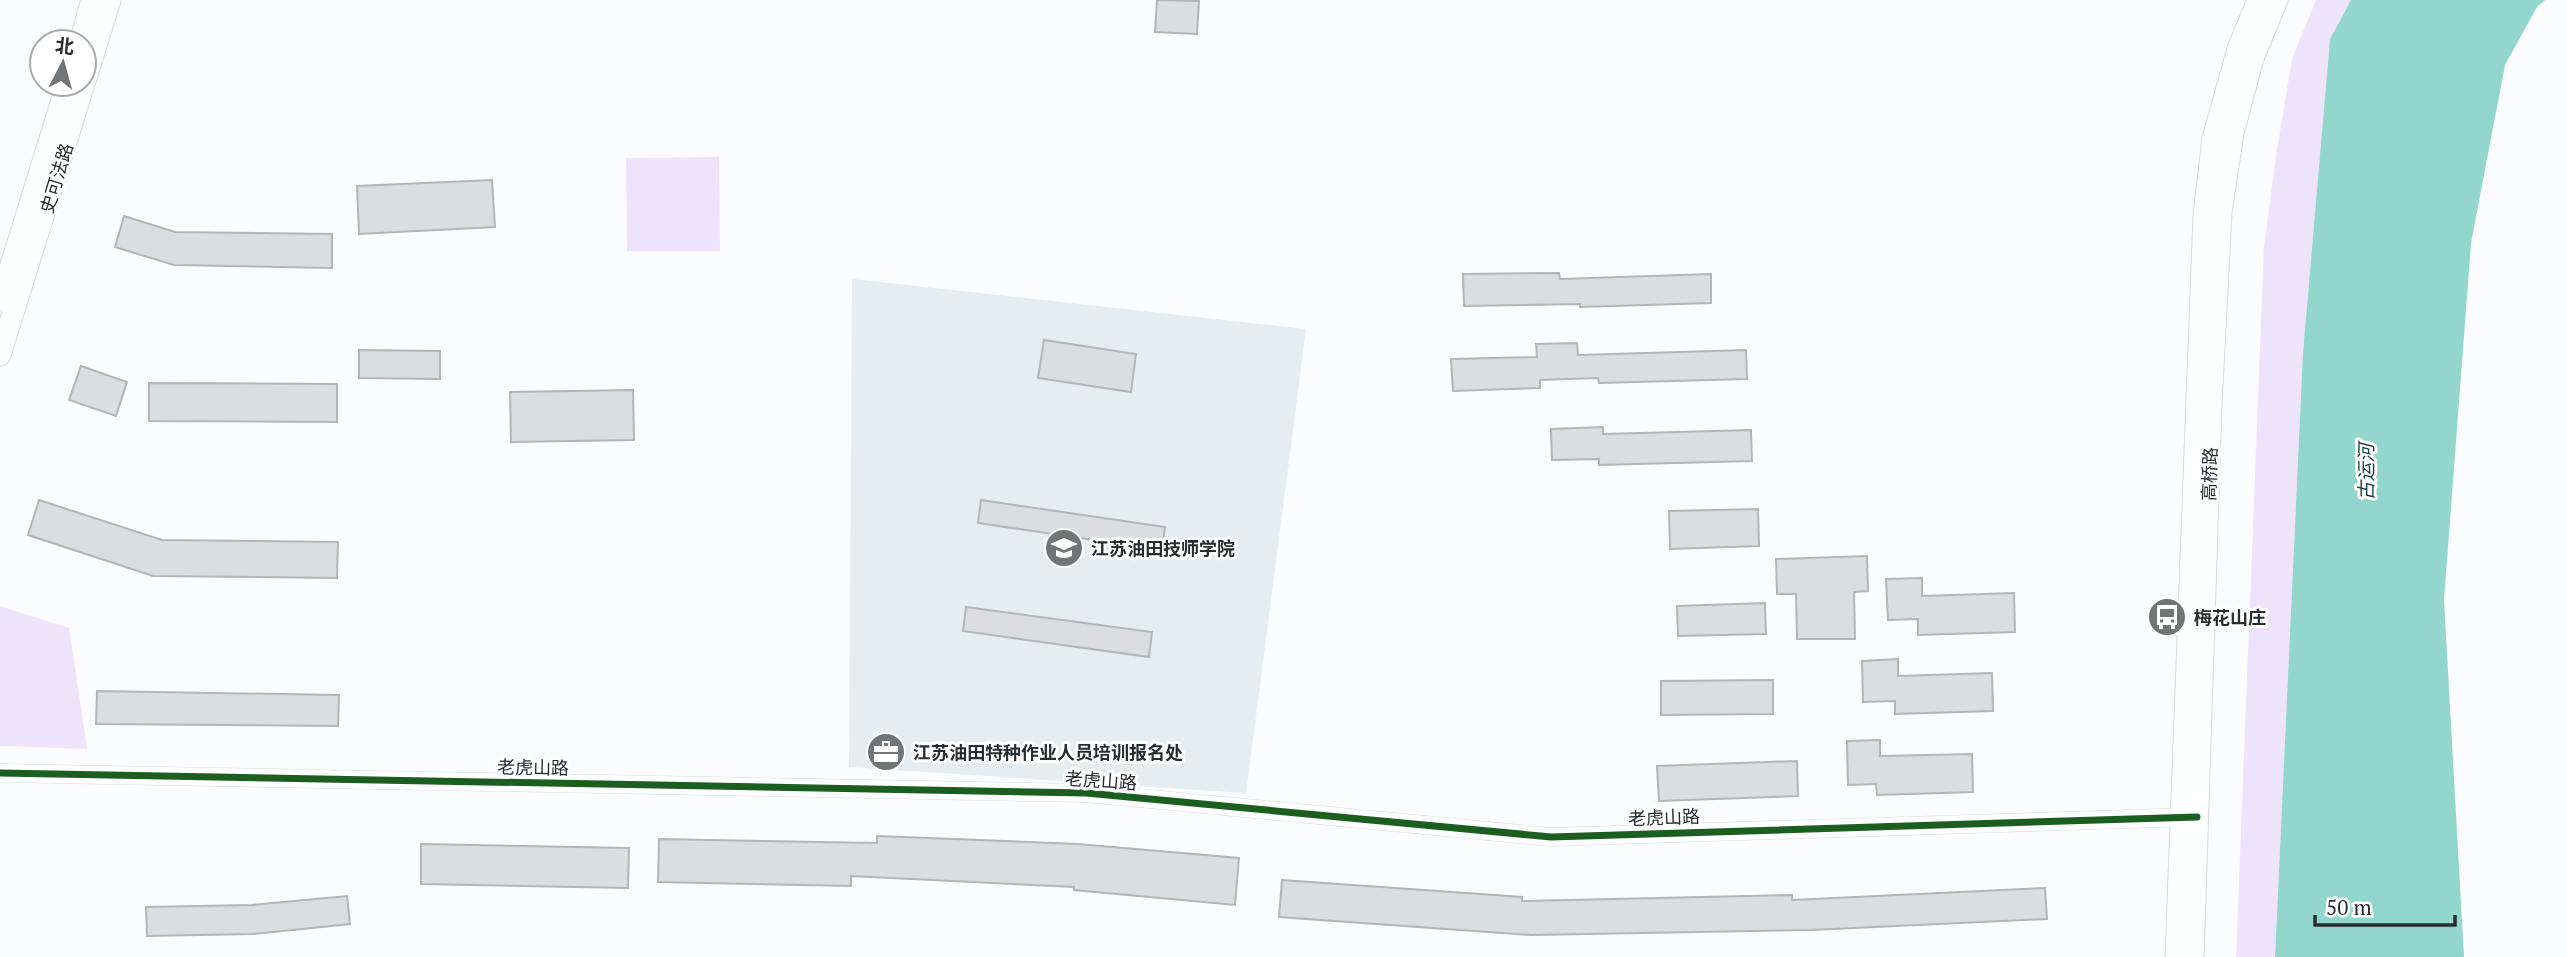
<svg xmlns="http://www.w3.org/2000/svg" width="2567" height="957" font-family="'PT Serif','Noto Sans SC',serif">
	<rect width="100%" height="100%" fill="#fafcfd"/>
	<!-- built -->
	<path fill="#e7ecf0" d="M 852,279 L 1306,329 L 1246,793 L 849,767 Z"/>
	<!-- green -->
	<g fill="#eee3fd">
		<path d="M 2316,0 L 2351,0 L 2330,39 L 2303,352 L 2275,957 L 2236,957 L 2264,247 L 2276,156 L 2292,59 Z"/>
		<path d="M 719,157 L 720,251 L 627,251 L 626,158 Z"/>
		<path d="M 0,606 L 69,628 L 87,749 L 0,746 Z"/>
	</g>
	<!-- water -->
	<path fill="#93d6cd" d="M 2351,0 L 2545,0 L 2537,7 L 2505,65 L 2471,243 L 2444,600 L 2464,957 L 2275,957 L 2303,352 L 2330,39 Z"/>
	<!-- building -->
	<g fill="#dbdde0" stroke="#b4b5b8" stroke-width="2">
		<path d="M 1157,0 L 1199,1 L 1197,34 L 1155,32 Z"/>
		<path d="M 492,180 L 495,227 L 359,234 L 357,186 Z"/>
		<path d="M 124,216 L 175,232 L 332,234 L 332,268 L 174,265 L 115,247 Z"/>
		<path d="M 1559,273 L 1560,279 L 1711,274 L 1711,303 L 1580,307 L 1580,304 L 1464,306 L 1463,274 Z"/>
		<path d="M 1044,340 L 1136,354 L 1131,392 L 1038,378 Z"/>
		<path d="M 1577,343 L 1578,355 L 1746,350 L 1747,379 L 1599,383 L 1598,378 L 1540,380 L 1540,388 L 1453,391 L 1451,359 L 1537,357 L 1536,344 Z"/>
		<path d="M 359,350 L 440,351 L 440,379 L 359,378 Z"/>
		<path d="M 81,366 L 127,382 L 116,416 L 69,400 Z"/>
		<path d="M 149,383 L 337,384 L 337,422 L 149,421 Z"/>
		<path d="M 633,390 L 634,440 L 511,442 L 510,392 Z"/>
		<path d="M 1603,427 L 1603,434 L 1751,430 L 1752,461 L 1599,465 L 1599,459 L 1552,460 L 1551,429 Z"/>
		<path d="M 39,500 L 162,540 L 338,542 L 337,578 L 153,576 L 28,535 Z"/>
		<path d="M 981,500 L 1165,527 L 1162,550 L 978,523 Z"/>
		<path d="M 1758,509 L 1759,546 L 1670,549 L 1669,511 Z"/>
		<path d="M 1867,556 L 1868,591 L 1854,592 L 1855,639 L 1797,639 L 1796,594 L 1777,594 L 1776,559 Z"/>
		<path d="M 1922,578 L 1922,596 L 2014,593 L 2015,632 L 1918,635 L 1918,619 L 1888,620 L 1886,579 Z"/>
		<path d="M 1765,603 L 1766,634 L 1678,636 L 1677,606 Z"/>
		<path d="M 966,607 L 1152,632 L 1149,657 L 963,631 Z"/>
		<path d="M 1898,659 L 1898,676 L 1992,673 L 1993,711 L 1895,714 L 1895,701 L 1863,702 L 1862,661 Z"/>
		<path d="M 1773,680 L 1773,714 L 1661,715 L 1661,681 Z"/>
		<path d="M 97,691 L 339,695 L 338,726 L 96,724 Z"/>
		<path d="M 1880,740 L 1880,756 L 1972,754 L 1973,792 L 1877,795 L 1876,784 L 1848,785 L 1847,741 Z"/>
		<path d="M 1797,761 L 1798,796 L 1659,801 L 1657,766 Z"/>
		<path d="M 877,836 L 1078,844 L 1239,858 L 1235,905 L 1074,890 L 1074,887 L 851,876 L 851,886 L 658,882 L 659,839 L 877,843 Z"/>
		<path d="M 421,844 L 629,848 L 628,888 L 421,884 Z"/>
		<path d="M 1282,880 L 1522,897 L 1522,901 L 1792,895 L 1792,900 L 2045,888 L 2047,919 L 1812,930 L 1531,935 L 1279,917 Z"/>
		<path d="M 347,896 L 350,924 L 253,934 L 147,936 L 146,907 L 252,905 Z"/>
	</g>
	<g fill="none" stroke-linecap="round" stroke-linejoin="round">
		<defs>
			<path id="tertiary" d="M 0,773 L 1086,793 L 1551,837 L 2192,817"/>
			<g id="secondary">
				<path d="M 80,42 L 92,0"/>
				<path d="M 0,301 L 67,84"/>
				<path d="M 0,355 L 110,0"/>
				<path d="M 2176,957 L 2204,215 L 2213,138 L 2238,49 L 2258,0"/>
				<path d="M 2193,957 L 2211,405 L 2221,212 L 2233,133 L 2253,58 L 2277,0"/>
			</g>
		</defs>
		<!-- tertiary casing -->
		<use href="#tertiary" stroke="#d7dade" stroke-width="19"/>
		<!-- secondary casing -->
		<use href="#secondary" stroke="#d7dade" stroke-width="23"/>
		<!-- tertiary -->
		<use href="#tertiary" stroke="#feffff" stroke-width="18"/>
		<!-- secondary -->
		<use href="#secondary" stroke="#feffff" stroke-width="21"/>
		<defs>
			<path id="cycleway" d="M 0,773 L 1086,793 L 1551,837 L 2197,817"/>
		</defs>
		<!-- cycleway casing -->
		<use href="#cycleway" stroke="#fff" stroke-width="11"/>
		<!-- cycleway -->
		<use href="#cycleway" stroke="#1b5e20" stroke-width="7"/>
	</g>
	<!-- icons -->
	<defs>
		<symbol id="university-disc" viewBox="-11 -11 22 22"><circle r="9.5" fill="#717578" stroke="#fff"/><path d="M0-5L7-2L0 1L-7-2ZM-4 1L0 2.5L4 1V4Q0 6-4 4Z" fill="#fff"/></symbol>
		<symbol id="bus-disc" viewBox="-11 -11 22 22"><circle r="9.5" fill="#717578" stroke="#fff"/><path d="M-5-6H5V4H4V6H2V4H-2V6H-4V4H-5ZM-3.5-4V0h7V-4ZM-3.5 1.2v1.5H-2V1.2ZM2 1.2v1.5H3.5V1.2Z" fill="#fff"/></symbol>
		<symbol id="office-disc" viewBox="-11 -11 22 22"><circle r="9.5" fill="#717578" stroke="#fff"/><path d="M-6-3h4V-5.5h4V-3h4V5H-6ZM-1-4.5V-3h2v-1.5ZM-6 0V1H6V0Z" fill="#fff"/></symbol>
	</defs>
	<g fill-rule="evenodd">
		<use href="#university-disc" x="1042" y="526" width="44" height="44"/>
		<use href="#bus-disc" x="2145" y="595" width="44" height="44"/>
		<use href="#office-disc" x="864" y="730" width="44" height="44"/>
	</g>
	<g text-anchor="middle" dominant-baseline="central" stroke-width="6" stroke-linejoin="round" paint-order="stroke">
		<!-- street labels -->
		<g font-size="18" fill="#272c30" stroke="#fff">
			<text transform="translate(56 178) rotate(-73)">史可法路</text>
			<text transform="translate(2209 474) rotate(-88)">高桥路</text>
			<text transform="translate(533 767) rotate(1)">老虎山路</text>
			<text transform="translate(1101 780) rotate(4)">老虎山路</text>
			<text transform="translate(1664 817) rotate(-2)">老虎山路</text>
		</g>
		<!-- poi labels -->
		<g font-size="18" font-weight="bold" fill="#272c30" stroke="#fff" text-anchor="start">
			<text x="1091" y="548">江苏油田技师学院</text>
			<text x="2194" y="617">梅花山庄</text>
			<text x="913" y="752">江苏油田特种作业人员培训报名处</text>
		</g>
		<!-- water labels -->
		<g font-size="19" font-style="italic" fill="#133f39" stroke="#fff">
			<text transform="translate(2365 472) rotate(-90)">古运河</text>
		</g>
	</g>
	<!-- north arrow -->
	<g transform="translate(63 63) rotate(6)"><circle r="33" fill="#ffffff" stroke="#a9abac" stroke-width="2"/>
	<path d="M0-5L12 26L0 18L-12 26Z" fill="#717578"/>
	<text y="-10" font-size="19" font-weight="bold" text-anchor="middle" fill="#272c30">北</text>
	</g>
	<!-- scale -->
	<path d="M2315 915v10h140v-10" fill="none" stroke="#272c30" stroke-width="3.5"/>
	<text x="2326" y="915" font-size="21" fill="#272c30" stroke="#ffffff" stroke-width="5" paint-order="stroke">50 m</text>
</svg>
